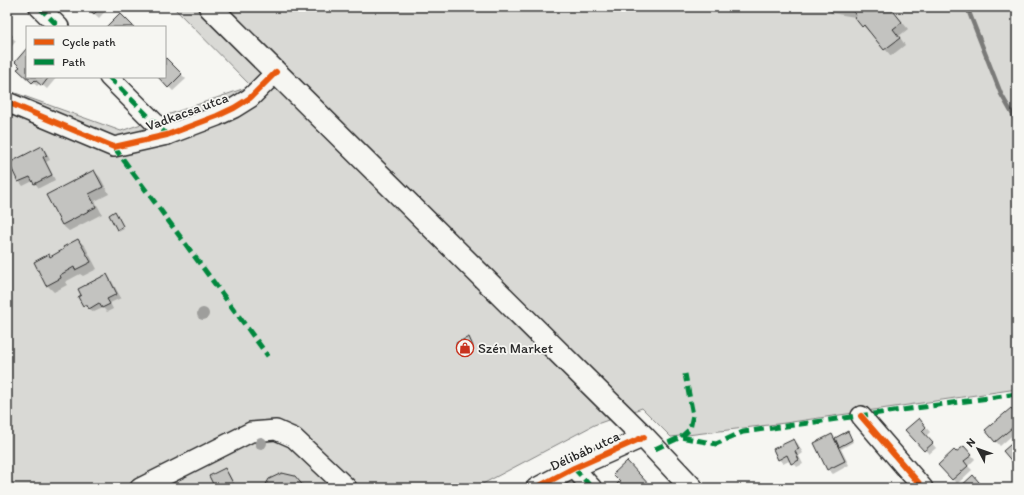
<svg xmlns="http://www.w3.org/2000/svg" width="1024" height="495" font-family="Itim,sans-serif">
	<rect width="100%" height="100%" fill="#f6f6f2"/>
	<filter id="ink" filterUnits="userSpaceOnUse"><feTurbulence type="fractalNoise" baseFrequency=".025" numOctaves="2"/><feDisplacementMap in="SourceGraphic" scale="8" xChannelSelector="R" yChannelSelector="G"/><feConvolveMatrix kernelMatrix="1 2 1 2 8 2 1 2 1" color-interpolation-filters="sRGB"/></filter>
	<g filter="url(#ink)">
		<!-- green -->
		<path fill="#d9d9d5" stroke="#828280" d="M 173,7 L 1017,7 L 1017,389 L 785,423 L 671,437 L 642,408 L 594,425 L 475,488 L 7,488 L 7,90 L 121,131 L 251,86 Z"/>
		<!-- shadow -->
		<g fill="#0003">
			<path d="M 87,7 L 109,7 L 99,18 Z"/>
			<path d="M 825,7 L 890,7 L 908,29 L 899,36 L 905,45 L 891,56 L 870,31 L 869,32 L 855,17 L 831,13 Z"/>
			<path d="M 7,29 L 11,33 L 9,35 L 16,41 L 7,52 Z"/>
			<path d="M 27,50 L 27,77 L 57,77 L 47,89 L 40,83 L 37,86 L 23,74 L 21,67 Z"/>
			<path d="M 165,58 L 186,79 L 173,91 L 159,77 L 165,77 Z"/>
			<path d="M 42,147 L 46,152 L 50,160 L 46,162 L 55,180 L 39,188 L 33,181 L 23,186 L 19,181 Z"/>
			<path d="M 94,171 L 100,177 L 109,194 L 95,201 L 102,214 L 69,231 L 62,225 L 47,196 Z"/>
			<path d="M 115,213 L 124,229 L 120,231 L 118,229 Z"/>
			<path d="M 78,240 L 85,246 L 97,269 L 83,276 L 80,274 L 65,282 L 67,285 L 54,292 L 47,285 L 48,255 L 51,257 L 65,249 Z"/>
			<path d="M 107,275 L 111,280 L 121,298 L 110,303 L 113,309 L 107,312 L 103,308 L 94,312 L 84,305 Z"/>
			<path d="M 7,277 L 10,283 L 7,285 Z"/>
			<path d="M 470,340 L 474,348 L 463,354 L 461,352 Z"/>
			<path d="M 1017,415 L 1017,431 L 1000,446 L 986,430 Z"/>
			<path d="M 923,424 L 930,432 L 926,436 L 936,448 L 929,454 L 907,430 Z"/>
			<path d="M 848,432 L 853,442 L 841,449 L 849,465 L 833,474 L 828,469 L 832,435 L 835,439 Z"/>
			<path d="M 794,440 L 798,444 L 803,453 L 799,456 L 803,464 L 797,467 L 791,460 L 783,464 L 779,459 Z"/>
			<path d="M 968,451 L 975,459 L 968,466 L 972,470 L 957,484 L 939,465 L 956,453 Z"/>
			<path d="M 225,469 L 229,474 L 236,488 L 216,488 Z"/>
		</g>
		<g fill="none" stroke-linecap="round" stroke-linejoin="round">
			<!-- stream -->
			<path stroke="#7a7a78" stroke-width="4.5" d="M 967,7 L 1001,94 L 1017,122"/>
		</g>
		<!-- building -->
		<g fill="#c3c3c0" stroke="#2b2b2b">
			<path d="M 86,7 L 101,7 L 94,14 Z"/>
			<path d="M 824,7 L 890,7 L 902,22 L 893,29 L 900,38 L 884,50 L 864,25 L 862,27 L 854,17 L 856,16 L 853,11 Z"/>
			<path d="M 120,13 L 134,27 L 106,27 Z"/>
			<path d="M 7,31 L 12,36 L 7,42 Z"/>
			<path d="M 27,48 L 27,77 L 49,77 L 42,86 L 35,80 L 32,83 L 17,69 L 20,67 L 15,62 Z"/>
			<path d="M 165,57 L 182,74 L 168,88 L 158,77 L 165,77 Z"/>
			<path d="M 42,146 L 47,156 L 43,157 L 52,175 L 34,184 L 30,177 L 18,182 L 9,163 Z"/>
			<path d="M 94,170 L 103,187 L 89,194 L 96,207 L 62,225 L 46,195 Z"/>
			<path d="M 115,211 L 123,226 L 117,230 L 109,215 Z"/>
			<path d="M 78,239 L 91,262 L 75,270 L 74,267 L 60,275 L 61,278 L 46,286 L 34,262 L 49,254 L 50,257 L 64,249 L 63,247 Z"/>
			<path d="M 107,274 L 117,294 L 107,299 L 110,304 L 102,308 L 99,303 L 89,309 L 86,304 L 83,306 L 78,297 L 81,295 L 78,289 Z"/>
			<path d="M 469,337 L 473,346 L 460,353 L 456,343 Z"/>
			<path d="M 1011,408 L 1017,414 L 1017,424 L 995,442 L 985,430 Z"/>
			<path d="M 919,418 L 926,427 L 922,431 L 933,443 L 924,451 L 905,430 Z"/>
			<path d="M 848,431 L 852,440 L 839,447 L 835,438 Z"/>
			<path d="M 832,434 L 845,461 L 827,470 L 814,443 Z"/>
			<path d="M 794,439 L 799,449 L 795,451 L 799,460 L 791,464 L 787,455 L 778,460 L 773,449 Z"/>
			<path d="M 1017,439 L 1017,461 L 1014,464 L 1003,451 Z"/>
			<path d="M 964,446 L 972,455 L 964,461 L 968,466 L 952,480 L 938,465 L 954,450 L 956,452 Z"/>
			<path d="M 627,461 L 652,488 L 613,488 L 620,481 L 613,474 Z"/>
			<path d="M 225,468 L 234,485 L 228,488 L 215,488 L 209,476 Z"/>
			<path d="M 282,473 L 295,476 L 305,488 L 264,488 L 269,479 Z"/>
			<path d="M 973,475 L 984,488 L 959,488 Z"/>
		</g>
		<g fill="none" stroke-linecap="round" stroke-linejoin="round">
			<defs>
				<g id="minor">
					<path d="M 39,7 L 59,27"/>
					<path d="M 109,77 L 167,135"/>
					<path d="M 7,102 L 114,147 L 167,135 L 217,116 L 234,108 L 250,98 L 276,72"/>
					<path d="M 861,416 L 923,488"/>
					<path d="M 574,468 L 592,488"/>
					<path d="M 140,488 L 251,432 L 276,430 L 294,438 L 347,488"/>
					<path d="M 536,488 L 574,468 L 644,437"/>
				</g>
				<path id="major" d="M 210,7 L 644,437 L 692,488"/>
			</defs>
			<!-- minor casing -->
			<use href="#minor" stroke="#2b2b2b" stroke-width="22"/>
			<!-- major casing -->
			<use href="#major" stroke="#2b2b2b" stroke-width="25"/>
			<!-- minor -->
			<use href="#minor" stroke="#f6f6f2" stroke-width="19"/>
			<!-- major -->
			<use href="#major" stroke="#f6f6f2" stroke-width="22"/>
			<!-- quiet -->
			<g stroke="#00873e" stroke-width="5" stroke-dasharray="10 5" stroke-linecap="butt">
				<path d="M 39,7 L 59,27"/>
				<path d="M 109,77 L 167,135"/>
				<path d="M 114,147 L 268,356"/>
				<path d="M 681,437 L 690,429 L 693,415 L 685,374"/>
				<path d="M 655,449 L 681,437 L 716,444 L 743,432 L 1017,394"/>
				<path d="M 574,468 L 592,488"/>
			</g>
			<defs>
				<g id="cycleway">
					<path d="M 7,102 L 114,147 L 167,135 L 217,116 L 234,108 L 250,98 L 276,72"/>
					<path d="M 861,416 L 923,488"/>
					<path d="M 536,488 L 574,468 L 644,437"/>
				</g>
			</defs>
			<!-- cycleway casing -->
			<use href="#cycleway" stroke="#f6f6f2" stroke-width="8"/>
			<!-- cycleway -->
			<use href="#cycleway" stroke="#e8590c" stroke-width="6"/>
		</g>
		<!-- trees -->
		<g fill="#9e9e9c">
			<circle cx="203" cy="314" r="6"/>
			<circle cx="261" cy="443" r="6"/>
		</g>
	</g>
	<!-- icons -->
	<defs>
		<symbol id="shop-ring" viewBox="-11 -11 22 22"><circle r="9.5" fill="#f6f6f2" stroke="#c8321e" stroke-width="1.5"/><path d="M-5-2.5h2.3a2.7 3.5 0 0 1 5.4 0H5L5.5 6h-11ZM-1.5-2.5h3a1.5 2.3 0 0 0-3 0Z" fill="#c8321e"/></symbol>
	</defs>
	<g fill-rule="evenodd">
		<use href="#shop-ring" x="455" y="338" width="20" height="20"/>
	</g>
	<g text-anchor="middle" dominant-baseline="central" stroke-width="3.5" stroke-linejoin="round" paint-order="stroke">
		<!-- street labels -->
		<g font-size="14" fill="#2b2b2b" stroke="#f6f6f2">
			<text transform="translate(187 112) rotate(-20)">Vadkacsa utca</text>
			<text transform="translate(585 451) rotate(-25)">Délibáb utca</text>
		</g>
		<!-- poi labels -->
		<g font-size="14" fill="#2b2b2b" stroke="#f6f6f2" text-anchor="start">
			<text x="478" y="348">Szén Market</text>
		</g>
	</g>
	<!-- margin -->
	<rect width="1024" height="495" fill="none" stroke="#f6f6f2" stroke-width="24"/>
	<rect x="12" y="12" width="1000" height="471" fill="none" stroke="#2b2b2b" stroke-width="1.5" filter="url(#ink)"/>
	<!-- legend -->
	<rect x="26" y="26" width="140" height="52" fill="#f6f6f2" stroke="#a5a5a2"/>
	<rect x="34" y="39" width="20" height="6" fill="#e8590c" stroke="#a5a5a2"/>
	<text x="62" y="46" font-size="12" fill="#2b2b2b">Cycle path</text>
	<rect x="34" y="59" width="20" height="6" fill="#00873e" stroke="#a5a5a2"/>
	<text x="62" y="66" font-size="12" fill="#2b2b2b">Path</text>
	<!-- north arrow -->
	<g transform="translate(978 449) rotate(311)" stroke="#f6f6f2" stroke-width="3" paint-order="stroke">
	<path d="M0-3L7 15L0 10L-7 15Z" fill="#2b2b2b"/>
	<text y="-6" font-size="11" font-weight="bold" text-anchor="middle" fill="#2b2b2b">N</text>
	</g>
</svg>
